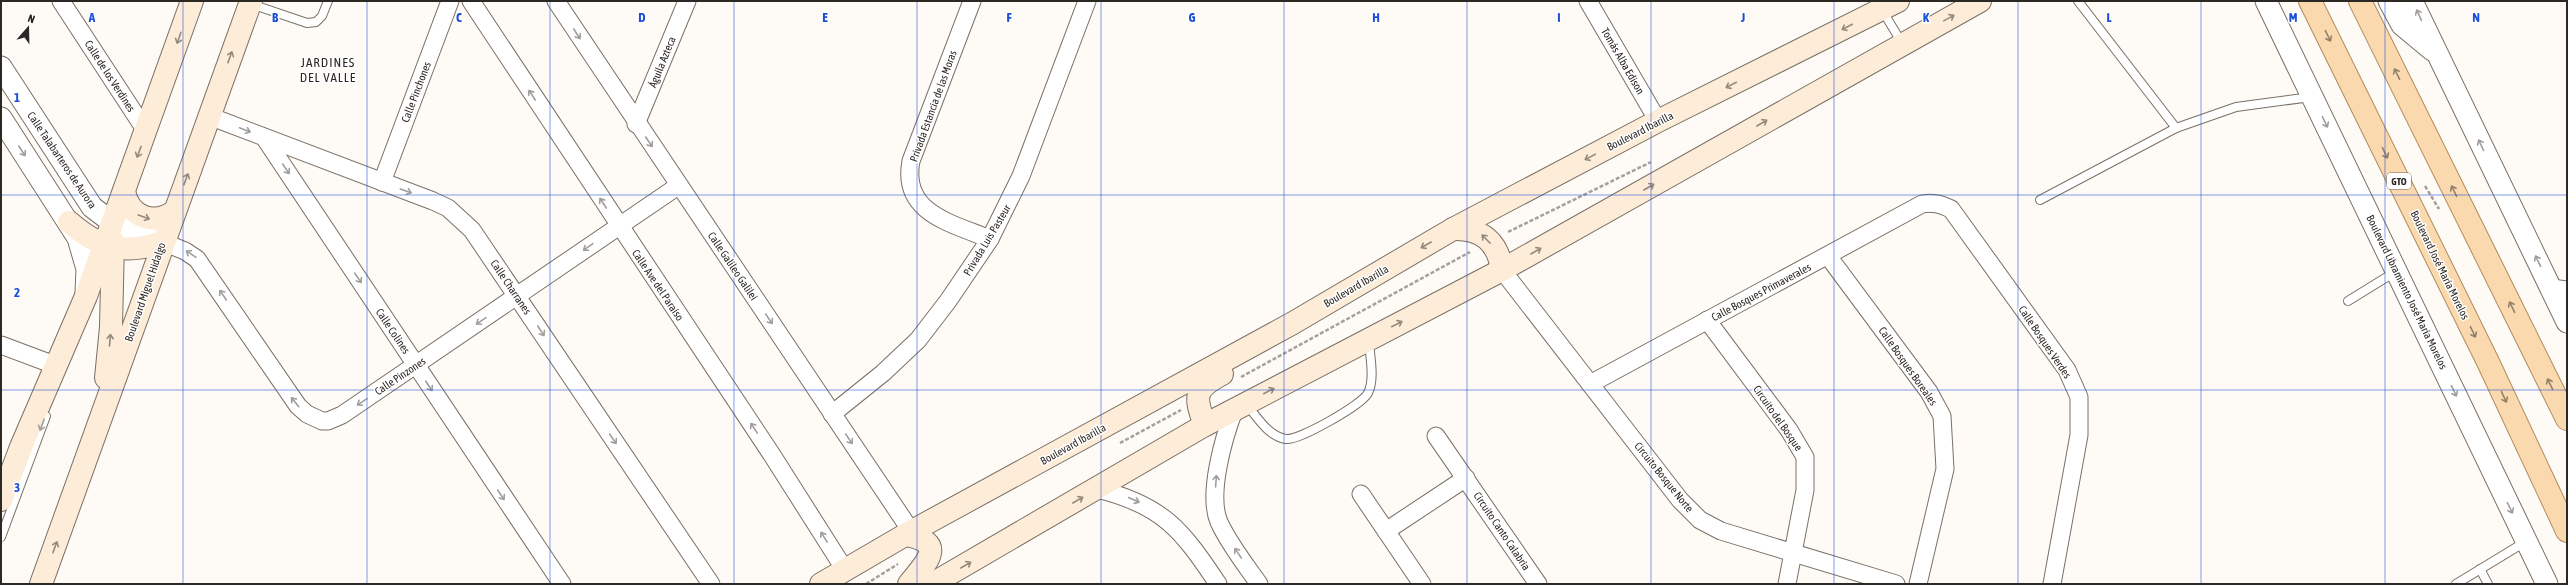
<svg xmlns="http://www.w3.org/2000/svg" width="2568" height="585" font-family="'Asap Condensed',sans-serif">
	<rect width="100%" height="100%" fill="#fefaf5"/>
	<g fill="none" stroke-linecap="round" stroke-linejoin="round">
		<defs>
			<g id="service">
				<path d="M 2078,1 L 2176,128"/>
				<path d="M 251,4 L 307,23 L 316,22 L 322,16 L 328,1"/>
				<path d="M 1882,10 L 1902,43"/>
				<path d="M 2040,200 L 2176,128 L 2236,107 L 2311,97"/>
				<path d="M 2348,301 L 2395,272"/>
				<path d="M 1247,405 C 1257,417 1269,437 1286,439 C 1298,441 1362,405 1368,393 C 1375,379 1370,357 1369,342"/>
				<path d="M 1,537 L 46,416"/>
				<path d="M 2480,569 L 2488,584"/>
				<path d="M 2456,584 L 2525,542"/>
			</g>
			<g id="minor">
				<path d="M 61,1 L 146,131"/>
				<path d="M 471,1 L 772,455 L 845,570"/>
				<path d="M 556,1 L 911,531"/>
				<path d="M 972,1 L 911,161 C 901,213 951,223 990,239"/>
				<path d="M 1588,1 L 1658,121"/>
				<path d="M 209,116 L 433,201 L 448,208 L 472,230 L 711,584"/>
				<path d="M 636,124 L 687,1"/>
				<path d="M 264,137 L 562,584"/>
				<path d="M 382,182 L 450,1"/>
				<path d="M 163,242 L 185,251 L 197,259 L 298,406 L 307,414 L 322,421 L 328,421 L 342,415 L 678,186"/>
				<path d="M 1828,256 L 1929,392 L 1942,416 L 1945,469 L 1918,584"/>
				<path d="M 1502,270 L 1680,500 L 1700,520 L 1721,531 L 1896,584"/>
				<path d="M 2551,288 L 2567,290"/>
				<path d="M 1707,320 L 1789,430 L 1805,457 L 1805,490 L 1787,584"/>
				<path d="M 1,345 L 57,366"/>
				<path d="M 1590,384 L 1922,204 C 1933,202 1940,204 1951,209 L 2067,370 L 2079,397 L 2079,435 L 2052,584"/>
				<path d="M 1235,408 C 1224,436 1207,494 1219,522 C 1229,544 1245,564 1259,584"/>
				<path d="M 832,414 L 883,373 L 918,340 L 948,301 L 990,239 L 1021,176 L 1087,1"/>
				<path d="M 1436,436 L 1538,584"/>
				<path d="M 1097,489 C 1163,505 1182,530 1218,584"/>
				<path d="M 1361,494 L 1422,584"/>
				<path d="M 1386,531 L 1466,478"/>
			</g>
			<g id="tertiary">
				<path d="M 2266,1 L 2547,584"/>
				<path d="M 2389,1 L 2402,25 L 2432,50"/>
				<path d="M 2412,1 L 2567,322"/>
				<path d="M 1,67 L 92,207 L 113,223 L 163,242"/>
				<path d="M 1,118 L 78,238 L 87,269 L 86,292"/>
			</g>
			<g id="secondary">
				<path d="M 124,192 C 130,218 154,226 175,211"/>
				<path d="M 69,222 C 100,249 124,255 163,242"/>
				<path d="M 1453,229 C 1482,228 1498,242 1502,270"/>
				<path d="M 106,378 L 111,327 L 113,241"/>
				<path d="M 1205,425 C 1194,396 1194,389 1222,374"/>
				<path d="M 1,500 L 21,447 L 86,296 L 192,1"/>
				<path d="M 905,535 C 948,542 927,562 909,584"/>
				<path d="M 41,584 L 251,1"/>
				<path d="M 821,584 L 905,535 L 1293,323 L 1453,229 L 1658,121 L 1898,1"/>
				<path d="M 932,584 L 1205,425 L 1502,270 L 1980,1"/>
			</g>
			<g id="primary">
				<path d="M 2310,1 L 2488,362 L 2567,531"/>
				<path d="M 2360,1 L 2567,419"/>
			</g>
		</defs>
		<!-- service casing -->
		<use href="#service" stroke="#7a7066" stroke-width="10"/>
		<!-- minor casing -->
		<use href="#minor" stroke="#7a7066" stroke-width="19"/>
		<!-- tertiary casing -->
		<use href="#tertiary" stroke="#7a7066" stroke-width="23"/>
		<!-- secondary casing -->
		<use href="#secondary" stroke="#7a7066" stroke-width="24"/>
		<!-- primary casing -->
		<use href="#primary" stroke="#b08b5c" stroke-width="24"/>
		<!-- path -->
		<g stroke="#a4a09b" stroke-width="2.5" stroke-dasharray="4 2" stroke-linecap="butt">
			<path d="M 2425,186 L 2439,209"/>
			<path d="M 1508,232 L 1651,162"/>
			<path d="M 1241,377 L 1470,252"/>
			<path d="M 1120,443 L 1181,410"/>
			<path d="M 866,584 L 898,564"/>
		</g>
		<!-- service -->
		<use href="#service" stroke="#fff" stroke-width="8"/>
		<!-- minor -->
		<use href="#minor" stroke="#fff" stroke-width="17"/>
		<!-- tertiary -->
		<use href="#tertiary" stroke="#fff" stroke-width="21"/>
		<!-- secondary -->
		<use href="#secondary" stroke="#fdecd7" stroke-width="22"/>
		<!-- primary -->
		<use href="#primary" stroke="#fad9af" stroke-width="22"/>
	</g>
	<!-- one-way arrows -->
	<defs><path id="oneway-shaft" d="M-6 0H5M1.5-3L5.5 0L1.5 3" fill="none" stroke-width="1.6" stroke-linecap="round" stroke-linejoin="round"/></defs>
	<g stroke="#a09e9c">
		<use href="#oneway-shaft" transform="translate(2419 15) rotate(-114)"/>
		<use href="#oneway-shaft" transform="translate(577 34) rotate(57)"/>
		<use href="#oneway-shaft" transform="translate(532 95) rotate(-123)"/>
		<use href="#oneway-shaft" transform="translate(2325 122) rotate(64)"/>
		<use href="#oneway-shaft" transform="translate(245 130) rotate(21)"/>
		<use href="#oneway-shaft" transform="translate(649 142) rotate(56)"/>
		<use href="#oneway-shaft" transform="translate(2481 145) rotate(-116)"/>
		<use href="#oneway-shaft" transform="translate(22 151) rotate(57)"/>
		<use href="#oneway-shaft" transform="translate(286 169) rotate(56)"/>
		<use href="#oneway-shaft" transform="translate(406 191) rotate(20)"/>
		<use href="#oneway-shaft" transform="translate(603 203) rotate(-123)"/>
		<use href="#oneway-shaft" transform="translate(588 247) rotate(145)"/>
		<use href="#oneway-shaft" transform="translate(191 254) rotate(-146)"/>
		<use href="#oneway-shaft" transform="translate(2538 261) rotate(-116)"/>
		<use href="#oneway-shaft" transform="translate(358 278) rotate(56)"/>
		<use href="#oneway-shaft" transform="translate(223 295) rotate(-124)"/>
		<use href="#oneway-shaft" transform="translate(769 319) rotate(56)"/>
		<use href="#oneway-shaft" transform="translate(481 321) rotate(146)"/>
		<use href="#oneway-shaft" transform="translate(541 331) rotate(57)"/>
		<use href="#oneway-shaft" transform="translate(429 386) rotate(57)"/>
		<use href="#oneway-shaft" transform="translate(2454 391) rotate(64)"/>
		<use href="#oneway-shaft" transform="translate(295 402) rotate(-129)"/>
		<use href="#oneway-shaft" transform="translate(362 402) rotate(146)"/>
		<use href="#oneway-shaft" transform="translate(42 425) rotate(110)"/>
		<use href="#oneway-shaft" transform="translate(754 428) rotate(-124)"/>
		<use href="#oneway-shaft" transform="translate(613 439) rotate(56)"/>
		<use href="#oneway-shaft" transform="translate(849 439) rotate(56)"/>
		<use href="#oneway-shaft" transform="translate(1216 481) rotate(-86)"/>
		<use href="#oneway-shaft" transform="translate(501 495) rotate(57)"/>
		<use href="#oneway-shaft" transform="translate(1134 500) rotate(24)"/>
		<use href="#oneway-shaft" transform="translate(2510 508) rotate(64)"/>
		<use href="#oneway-shaft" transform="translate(824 537) rotate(-122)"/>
		<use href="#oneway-shaft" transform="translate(1238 553) rotate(-124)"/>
	</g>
	<g stroke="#948a7d">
		<use href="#oneway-shaft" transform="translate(1949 18) rotate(-29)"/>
		<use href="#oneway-shaft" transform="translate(1847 27) rotate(153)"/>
		<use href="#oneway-shaft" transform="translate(179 38) rotate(109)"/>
		<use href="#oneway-shaft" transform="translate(230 57) rotate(-70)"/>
		<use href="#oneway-shaft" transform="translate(1731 85) rotate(153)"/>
		<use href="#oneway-shaft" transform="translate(1762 123) rotate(-30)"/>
		<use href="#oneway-shaft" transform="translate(139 152) rotate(110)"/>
		<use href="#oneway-shaft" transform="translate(1590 157) rotate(152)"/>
		<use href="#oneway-shaft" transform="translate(186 179) rotate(-70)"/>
		<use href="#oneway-shaft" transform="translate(1649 187) rotate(-30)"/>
		<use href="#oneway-shaft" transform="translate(144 217) rotate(20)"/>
		<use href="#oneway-shaft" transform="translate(1486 239) rotate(-135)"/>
		<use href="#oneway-shaft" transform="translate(1426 245) rotate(150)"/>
		<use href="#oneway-shaft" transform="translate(1536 251) rotate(-30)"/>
		<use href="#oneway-shaft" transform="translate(1397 324) rotate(-27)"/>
		<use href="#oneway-shaft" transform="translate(110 340) rotate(-85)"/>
		<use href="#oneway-shaft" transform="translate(1269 391) rotate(-27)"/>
		<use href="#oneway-shaft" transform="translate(1078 500) rotate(-30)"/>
		<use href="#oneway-shaft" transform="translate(55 547) rotate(-70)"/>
		<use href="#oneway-shaft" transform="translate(966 565) rotate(-30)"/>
	</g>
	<g stroke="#938069">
		<use href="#oneway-shaft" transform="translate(2328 36) rotate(64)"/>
		<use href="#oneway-shaft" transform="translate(2397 74) rotate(-116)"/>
		<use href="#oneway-shaft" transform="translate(2385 153) rotate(64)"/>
		<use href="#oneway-shaft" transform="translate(2454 191) rotate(-116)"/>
		<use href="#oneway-shaft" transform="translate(2512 307) rotate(-116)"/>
		<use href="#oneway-shaft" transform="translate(2473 332) rotate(64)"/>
		<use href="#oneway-shaft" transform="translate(2550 384) rotate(-116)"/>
		<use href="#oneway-shaft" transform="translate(2504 397) rotate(65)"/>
	</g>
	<!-- grid -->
	<path fill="none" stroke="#1d4ed8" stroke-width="1" stroke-opacity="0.55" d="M 183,1 L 183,584M 367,1 L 367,584M 550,1 L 550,584M 734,1 L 734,584M 917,1 L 917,584M 1101,1 L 1101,584M 1284,1 L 1284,584M 1467,1 L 1467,584M 1651,1 L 1651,584M 1834,1 L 1834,584M 2018,1 L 2018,584M 2201,1 L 2201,584M 2385,1 L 2385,584M 1,195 L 2567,195M 1,390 L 2567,390"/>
	<g text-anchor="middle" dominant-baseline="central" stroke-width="3" stroke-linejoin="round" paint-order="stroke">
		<!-- shield labels -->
		<rect fill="#fff" stroke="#6b6865" stroke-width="1" x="2387" y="173" width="24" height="16" rx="3"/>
		<g font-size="10" font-weight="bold" fill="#2c2823">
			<text x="2399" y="181">GTO</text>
		</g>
		<!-- street labels -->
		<g font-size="11" fill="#2c2823" stroke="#fff">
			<text transform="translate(1623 61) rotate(60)">Tomás Alba Edison</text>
			<text transform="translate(662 62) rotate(-68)">Águila Azteca</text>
			<text transform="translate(110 76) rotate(57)">Calle de los Verdines</text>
			<text transform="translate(416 92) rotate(-69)">Calle Pinchones</text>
			<text transform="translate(933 106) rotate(-70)">Privada Estancia de las Moras</text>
			<text transform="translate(1640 131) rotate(-27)">Boulevard Ibarilla</text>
			<text transform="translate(62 160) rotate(56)">Calle Talabarteros de Aurora</text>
			<text transform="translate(987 240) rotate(-59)">Privada Luis Pasteur</text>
			<text transform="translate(2440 265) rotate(64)">Boulevard José María Morelos</text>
			<text transform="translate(733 266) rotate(56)">Calle Galileo Galilei</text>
			<text transform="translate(658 285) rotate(56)">Calle Ave del Paraíso</text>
			<text transform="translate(1356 286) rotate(-30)">Boulevard Ibarilla</text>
			<text transform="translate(511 287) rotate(56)">Calle Charranes</text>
			<text transform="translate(145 292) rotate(-71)">Boulevard Miguel Hidalgo</text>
			<text transform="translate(1761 292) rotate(-28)">Calle Bosques Primaverales</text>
			<text transform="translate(2407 292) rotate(64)">Boulevard Libramiento José María Morelos</text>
			<text transform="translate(393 331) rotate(56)">Calle Colines</text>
			<text transform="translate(2045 342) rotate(56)">Calle Bosques Verdes</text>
			<text transform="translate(1908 366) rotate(55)">Calle Bosques Boreales</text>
			<text transform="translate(400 376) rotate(-34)">Calle Pinzones</text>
			<text transform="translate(1778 418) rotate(55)">Circuito del Bosque</text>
			<text transform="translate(1073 444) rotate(-29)">Boulevard Ibarilla</text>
			<text transform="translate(1664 477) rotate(51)">Circuito Bosque Norte</text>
			<text transform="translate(1502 531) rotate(56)">Circuito Canto Calabria</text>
		</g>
		<!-- quarter labels -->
		<g font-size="13" letter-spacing="1" fill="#2c2823" stroke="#fff">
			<text x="328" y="62">JARDINES<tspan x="328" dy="15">DEL VALLE</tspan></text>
		</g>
	</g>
	<g font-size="13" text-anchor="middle" font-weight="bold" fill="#1d4ed8" stroke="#fff" stroke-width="3" stroke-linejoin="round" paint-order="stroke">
		<text x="92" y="22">A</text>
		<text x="275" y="22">B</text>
		<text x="459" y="22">C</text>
		<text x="642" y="22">D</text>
		<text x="825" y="22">E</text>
		<text x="1009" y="22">F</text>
		<text x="1192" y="22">G</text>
		<text x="1376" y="22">H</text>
		<text x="1559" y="22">I</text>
		<text x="1743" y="22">J</text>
		<text x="1926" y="22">K</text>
		<text x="2109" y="22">L</text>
		<text x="2293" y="22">M</text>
		<text x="2476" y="22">N</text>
		<text x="17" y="102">1</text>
		<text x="17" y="297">2</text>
		<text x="17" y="492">3</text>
	</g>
	<!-- border -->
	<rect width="2568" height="585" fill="none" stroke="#2c2823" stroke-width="4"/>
	<!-- north arrow -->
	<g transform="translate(28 28) rotate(20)" stroke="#ffffff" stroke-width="3" paint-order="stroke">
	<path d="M0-3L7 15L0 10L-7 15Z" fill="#2c2823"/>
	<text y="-6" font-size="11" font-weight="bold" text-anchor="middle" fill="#2c2823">N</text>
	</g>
</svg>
